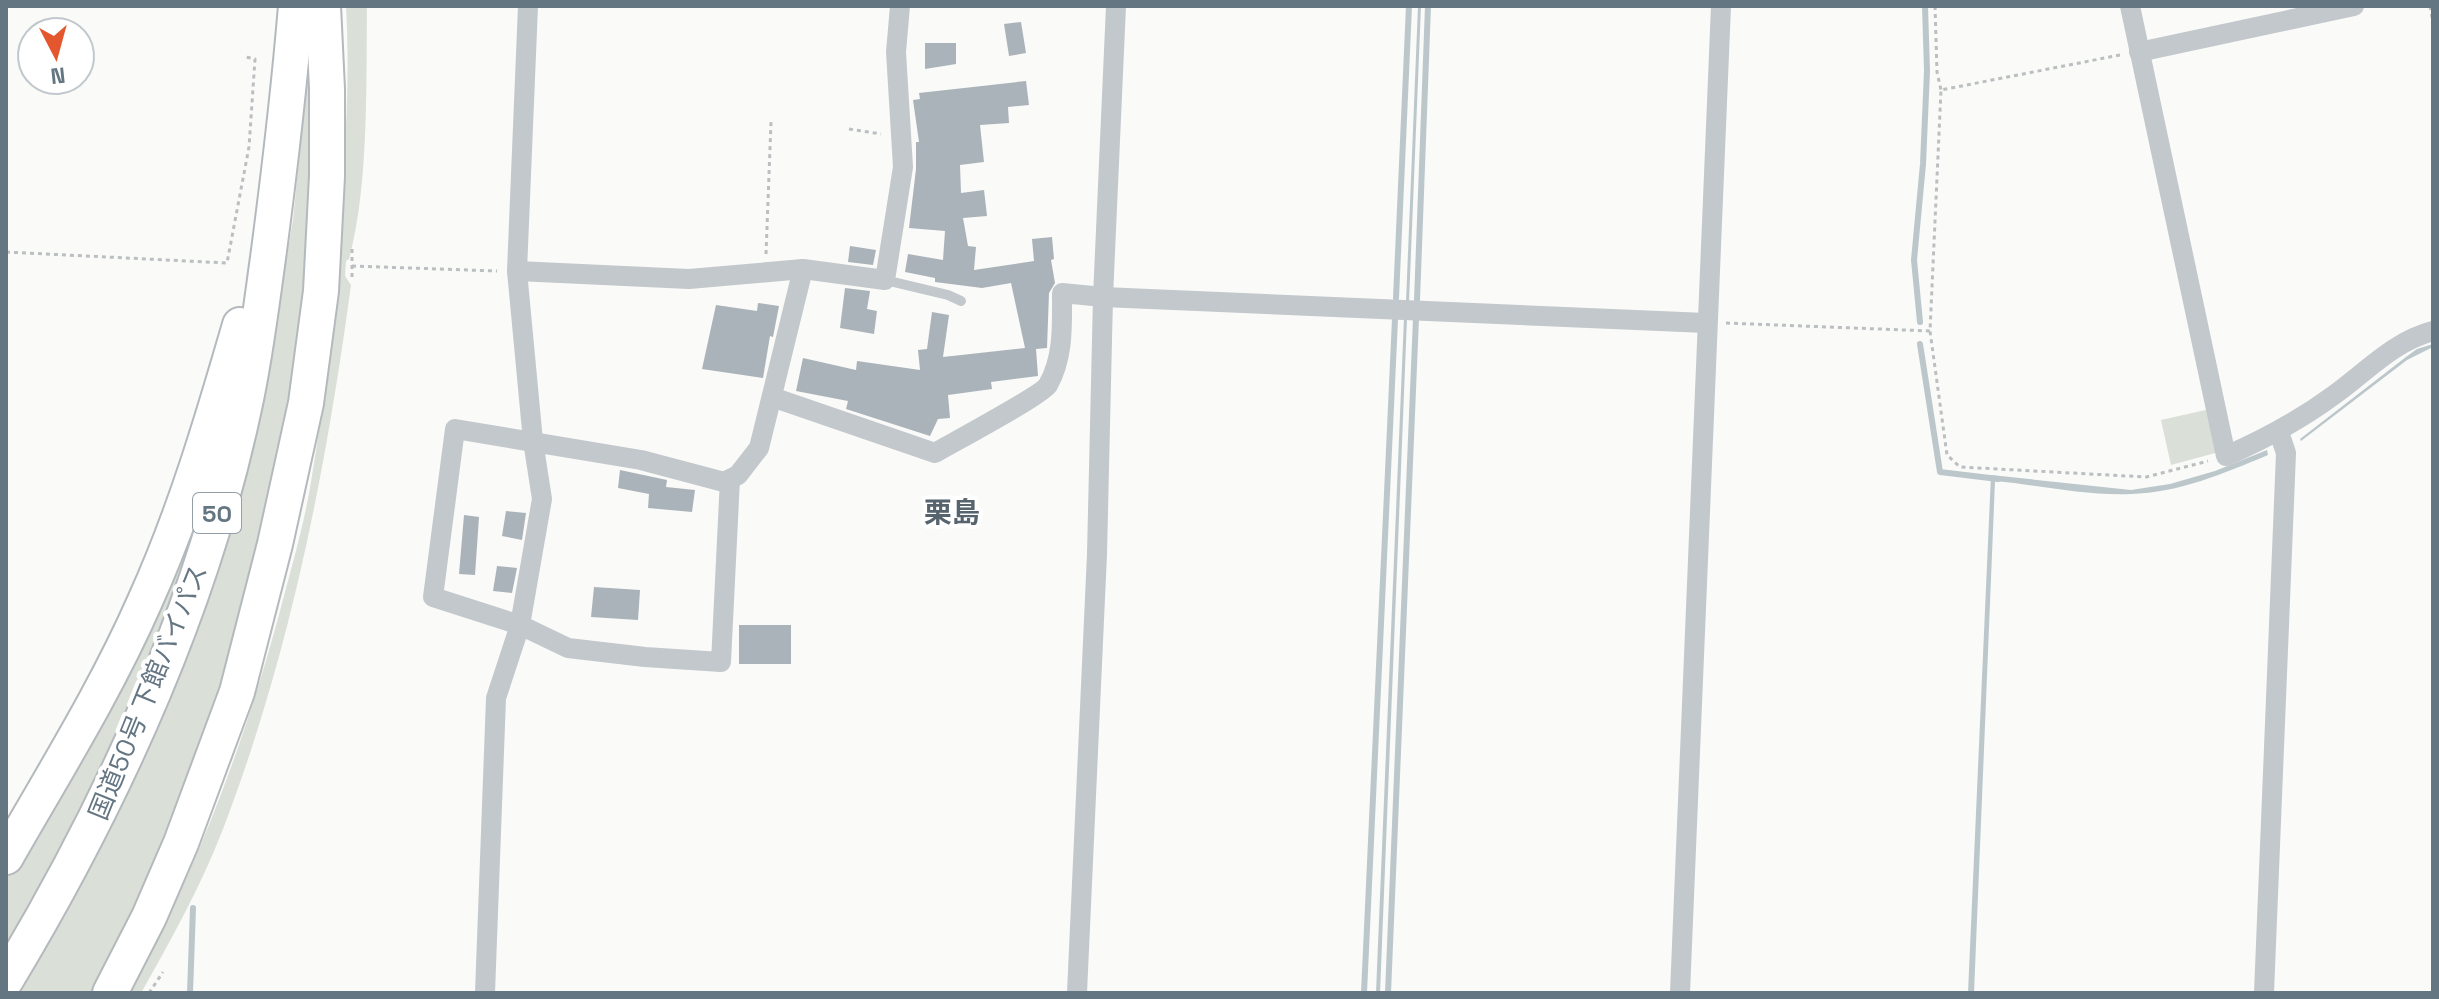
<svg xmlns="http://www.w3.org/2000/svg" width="2439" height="999" font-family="'Space Grotesk','Noto Sans JP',sans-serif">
	<rect width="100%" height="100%" fill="#fafaf8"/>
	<!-- green -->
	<g fill="#dadfd7">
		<path d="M 346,6 L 367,6 C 366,83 369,186 349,259 L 346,261 L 345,276 L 351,285 C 326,470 290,654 223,829 C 201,886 171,940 141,993 L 129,993 C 196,873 244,744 280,611 C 291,569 304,525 311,482 C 323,413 328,342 335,272 C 343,183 351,95 346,6 Z"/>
		<path d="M 310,48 L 320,149 L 291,437 L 224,702 L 102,993 L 15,993 L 41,947 L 273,337 L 293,220 Z"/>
		<path d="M 237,385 L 169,620 L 75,826 L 6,949 L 6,873 Z"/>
		<path d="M 2210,409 L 2219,452 L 2171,465 L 2161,420 Z"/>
	</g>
	<!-- water -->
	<g fill="#bbc7cb">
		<path d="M 1418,6 L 1421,6 L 1409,302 L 1406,302 Z"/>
		<path d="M 1404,318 L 1407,318 L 1380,993 L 1376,993 Z"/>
		<path d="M 2433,344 L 2433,347 L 2407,360 L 2301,441 L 2300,439 L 2406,357 L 2417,349 Z"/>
		<path d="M 2267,450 L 2268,455 C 2225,473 2178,493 2131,494 C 2086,496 2039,485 1995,481 L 1974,993 L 1968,993 L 1991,475 L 2131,490 L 2170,484 L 2215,471 Z"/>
	</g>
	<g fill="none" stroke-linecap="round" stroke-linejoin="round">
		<!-- stream -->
		<g stroke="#bbc7cb" stroke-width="6">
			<path d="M 1396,298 L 1409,6"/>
			<path d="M 1417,300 L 1428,6"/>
			<path d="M 1920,322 L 1914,260 L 1923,164 L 1927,71 L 1925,6"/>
			<path d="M 1920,344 L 1940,472 L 1998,479"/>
			<path d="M 190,993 L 193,908"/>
			<path d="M 1364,993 L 1395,319"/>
			<path d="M 1388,993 L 1416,318"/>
		</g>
	</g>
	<!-- building -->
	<g fill="#aab3b9">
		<path d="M 1021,22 L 1026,53 L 1009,56 L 1004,24 Z"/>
		<path d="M 925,43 L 956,43 L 956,64 L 925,69 Z"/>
		<path d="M 1026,81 L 1029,105 L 1008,107 L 1009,123 L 980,125 L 984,162 L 960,165 L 961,193 L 984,190 L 987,216 L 963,218 L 968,246 L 976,247 L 974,270 L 1034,261 L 1032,239 L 1052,237 L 1054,259 L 1051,260 L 1055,283 L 1049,293 L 1047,348 L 1036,349 L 1038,376 L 991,382 L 992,389 L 948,395 L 950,418 L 938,419 L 930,436 L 846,409 L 848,401 L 796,391 L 803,358 L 856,370 L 857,361 L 920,370 L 918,350 L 927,349 L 932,312 L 949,315 L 943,357 L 1025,348 L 1011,283 L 982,288 L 935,282 L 935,278 L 905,272 L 908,254 L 943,260 L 945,231 L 909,228 L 916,169 L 916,142 L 919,142 L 913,100 L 920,99 L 919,93 Z"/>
		<path d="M 850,246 L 876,250 L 873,265 L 848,262 Z"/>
		<path d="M 845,288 L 870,291 L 867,309 L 877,311 L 874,334 L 840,328 Z"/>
		<path d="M 758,303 L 779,306 L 773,337 L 770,336 L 763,378 L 702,369 L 716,305 L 757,311 Z"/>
		<path d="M 620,470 L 667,480 L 666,487 L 695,490 L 692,512 L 648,508 L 649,494 L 618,488 Z"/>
		<path d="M 506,511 L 526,513 L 522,540 L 502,536 Z"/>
		<path d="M 464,515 L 479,517 L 475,575 L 459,574 Z"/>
		<path d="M 497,566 L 517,568 L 512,593 L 493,591 Z"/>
		<path d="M 594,587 L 640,590 L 638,620 L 591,617 Z"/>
		<rect x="739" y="625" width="52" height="39"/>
	</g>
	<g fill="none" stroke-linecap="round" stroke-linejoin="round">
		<defs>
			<g id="trunk">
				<path d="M 6,857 C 54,773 106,690 145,601 C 185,513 213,418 240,325"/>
				<path d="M 6,980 C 113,802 201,611 244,408 C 255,359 261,308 268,258 C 279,175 289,90 296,6"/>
				<path d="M 110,993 L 149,917 L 181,843 L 237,692 L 275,544 L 306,403 L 321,291 L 327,176 L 327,89 L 323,6"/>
			</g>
		</defs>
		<!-- trunk casing -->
		<use href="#trunk" stroke="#b4b9bd" stroke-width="38"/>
		<!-- path -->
		<g stroke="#bbbfc2" stroke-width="3" stroke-dasharray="4 4" stroke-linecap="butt">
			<path d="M 1935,6 L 1937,72 L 1941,90"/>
			<path d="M 2430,6 L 2433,23"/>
			<path d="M 2120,55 L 1941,90 L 1930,331 L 1947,455 L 1960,467 L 2146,477 L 2208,461"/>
			<path d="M 849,129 L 881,134"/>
			<path d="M 352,249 L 352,280"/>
			<path d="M 6,252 L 227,263 L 249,147 L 255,59 L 246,57"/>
			<path d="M 766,254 L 771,122"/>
			<path d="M 352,266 L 497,271"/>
			<path d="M 1726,323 L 1930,331"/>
			<path d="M 149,993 L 163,972"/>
		</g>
		<!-- service -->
		<path stroke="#c3c8cc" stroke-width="10" d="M 885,280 L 948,295 L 961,301"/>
		<!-- minor -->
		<g stroke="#c3c8cc" stroke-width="20">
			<path d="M 2130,6 L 2226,456 C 2265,439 2300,420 2334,395 C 2366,372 2394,341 2433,331"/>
			<path d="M 2139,52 L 2354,6"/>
			<path d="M 517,271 L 689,279 L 803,269 L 885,280 L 903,167 L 896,52 L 900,6"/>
			<path d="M 772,397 L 935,453 C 952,443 1042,395 1048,385 C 1064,357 1062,324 1062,293 L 1103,297 L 1706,323"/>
			<path d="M 730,479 L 721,662 L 645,657 L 568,648 L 520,625 L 433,597 L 455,429 L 641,460 L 724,482 L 738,475 L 759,448 L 803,269"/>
			<path d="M 485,993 L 496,698 L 520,625 L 542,499 L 533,441 L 517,271 L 528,6"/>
			<path d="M 1077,993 L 1097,554 L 1103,297 L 1116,6"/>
			<path d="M 1680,993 L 1721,6"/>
			<path d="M 2264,993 L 2286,453 L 2279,432"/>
		</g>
		<!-- trunk -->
		<use href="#trunk" stroke="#fff" stroke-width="34"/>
	</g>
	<g text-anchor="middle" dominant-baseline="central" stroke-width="8" stroke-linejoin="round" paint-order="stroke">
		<!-- shield labels -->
		<rect fill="#fff" stroke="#939fa8" stroke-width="2" x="193" y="493" width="48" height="40" rx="6"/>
		<g font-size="24" font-weight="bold" fill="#657683">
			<text x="217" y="513">50</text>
		</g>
		<!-- street labels -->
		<g font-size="26" fill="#657683" stroke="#fff">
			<text transform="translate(148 692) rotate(-68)">国道50号 下館バイパス</text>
		</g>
		<!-- neighbourhood labels -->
		<g font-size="28" font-weight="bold" fill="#57646e" stroke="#fff">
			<text x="952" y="512">栗島</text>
		</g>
	</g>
	<!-- border -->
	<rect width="2439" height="999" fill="none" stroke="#657683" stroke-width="16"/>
	<!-- north arrow -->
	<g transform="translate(56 56) rotate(174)"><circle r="38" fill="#ffffff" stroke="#c1c8cd" stroke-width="2"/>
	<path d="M0-6L14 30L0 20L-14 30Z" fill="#e4572e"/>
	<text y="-12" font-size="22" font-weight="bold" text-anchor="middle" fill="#657683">N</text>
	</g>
</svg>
